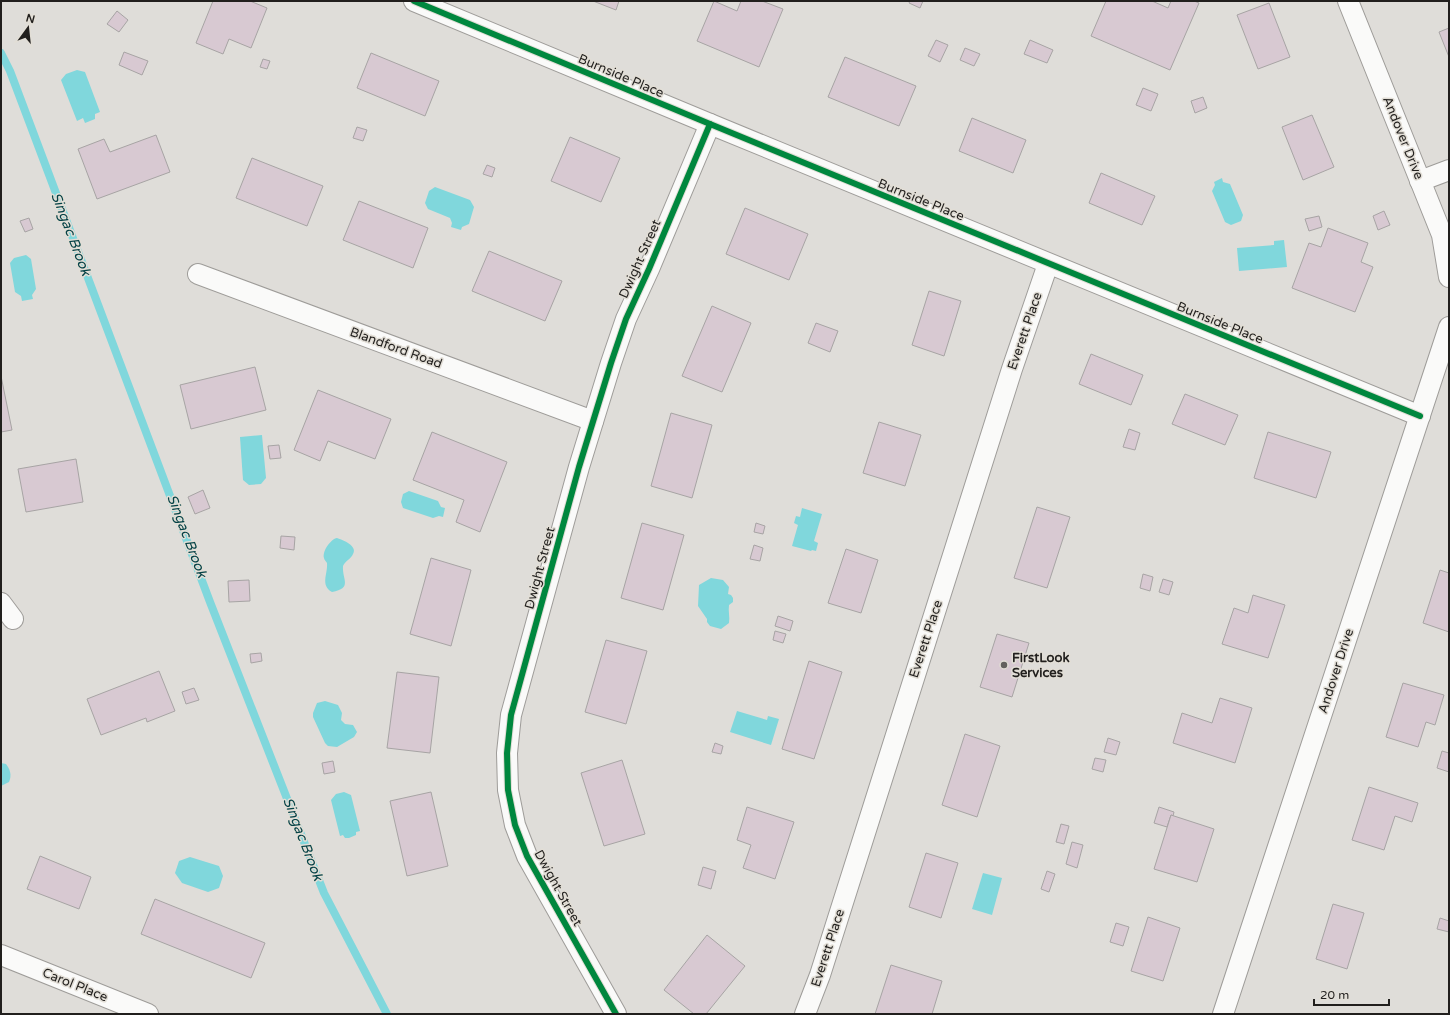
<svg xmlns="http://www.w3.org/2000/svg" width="1450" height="1015" font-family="'Varela Round',sans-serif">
	<rect width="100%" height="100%" fill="#dfddd9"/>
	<!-- water -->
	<g fill="#80d7dc">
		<path d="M 77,70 L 85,72 L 100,112 L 95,114 L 95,119 L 85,123 L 83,118 L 77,121 L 61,80 L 66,74 Z"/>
		<path d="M 1222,178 L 1223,182 L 1230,184 L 1243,215 L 1241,221 L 1231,225 L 1225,222 L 1212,191 L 1215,185 L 1214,182 Z"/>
		<path d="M 435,187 L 470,200 L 474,207 L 469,224 L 462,227 L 461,230 L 451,227 L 452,223 L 450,218 L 428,209 L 425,203 L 429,191 Z"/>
		<path d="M 1284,240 L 1287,267 L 1239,271 L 1237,248 L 1274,245 L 1274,241 Z"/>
		<path d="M 26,255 L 31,259 L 36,289 L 32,295 L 33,299 L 22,301 L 21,296 L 15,292 L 10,263 L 14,258 Z"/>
		<path d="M 262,435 L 266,478 L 261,484 L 249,485 L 243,480 L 240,437 Z"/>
		<path d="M 409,491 L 438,501 L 441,507 L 445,508 L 443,517 L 439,516 L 433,518 L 403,508 L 401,502 L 403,494 Z"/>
		<path d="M 802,508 L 822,514 L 814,541 L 818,543 L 816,551 L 812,550 L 811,551 L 792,546 L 798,525 L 794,523 L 796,516 L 800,517 Z"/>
		<path d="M 337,538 C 343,540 358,546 353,554 C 351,559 345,561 343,566 C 342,580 353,588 332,592 C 320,585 328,574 327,563 C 326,561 324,560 324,558 C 322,551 331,539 337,538 Z"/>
		<path d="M 711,578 L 723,580 L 729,587 L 728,594 L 731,595 L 733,598 L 733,602 L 729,605 C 728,611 730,617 729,623 L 721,629 L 710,626 L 707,622 L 707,619 L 698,606 L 699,585 Z"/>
		<path d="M 325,701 L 338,705 L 342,713 L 341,720 L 345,724 L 353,725 L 357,732 L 354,737 L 337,747 L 328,746 L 325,743 L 313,717 L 313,713 L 317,703 Z"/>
		<path d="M 737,711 L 767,720 L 768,716 L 779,719 L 771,745 L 730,732 Z"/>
		<path d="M 1,763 L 6,764 C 10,769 12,775 9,782 L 1,786 Z"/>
		<path d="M 344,792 L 351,795 L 360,831 L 356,832 L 356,835 L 349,838 L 345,838 L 343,835 L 340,836 L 331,800 L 336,794 Z"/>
		<path d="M 190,857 L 219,866 L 223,876 L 219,888 L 208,892 L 182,883 L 175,873 L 179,861 Z"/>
		<path d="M 983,873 L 1002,878 L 992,915 L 972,909 Z"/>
	</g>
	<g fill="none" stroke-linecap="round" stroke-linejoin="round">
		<!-- stream -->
		<path stroke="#80d7dc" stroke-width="8" d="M 1,53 L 10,71 L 210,602 L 324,893 L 387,1014"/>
	</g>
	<!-- building -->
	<g fill="#d8c9d2" stroke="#a7a4a4">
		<path d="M 213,1 L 250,1 L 267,8 L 251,48 L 229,39 L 223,54 L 196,43 Z"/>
		<path d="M 593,1 L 619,1 L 616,10 Z"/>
		<path d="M 714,1 L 737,11 L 741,1 L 762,1 L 783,9 L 759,67 L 697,41 Z"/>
		<path d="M 910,1 L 923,1 L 920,8 L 909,3 Z"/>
		<path d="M 1106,1 L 1152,1 L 1168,8 L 1171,1 L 1194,1 L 1199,3 L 1170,70 L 1091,36 Z"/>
		<path d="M 1269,3 L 1290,57 L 1258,69 L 1237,15 Z"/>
		<path d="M 117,11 L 128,20 L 119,32 L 107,24 Z"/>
		<path d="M 1449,28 L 1449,57 L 1439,32 Z"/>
		<path d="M 936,40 L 948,45 L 940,62 L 928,56 Z"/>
		<path d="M 1030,40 L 1053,50 L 1047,63 L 1024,54 Z"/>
		<path d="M 965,48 L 980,54 L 974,66 L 960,60 Z"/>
		<path d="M 124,52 L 148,61 L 142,75 L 119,65 Z"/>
		<path d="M 371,53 L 439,81 L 425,116 L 357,88 Z"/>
		<path d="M 845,57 L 916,86 L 899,126 L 828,97 Z"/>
		<path d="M 263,59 L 270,61 L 267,69 L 260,67 Z"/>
		<path d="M 1143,88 L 1158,94 L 1151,111 L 1136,105 Z"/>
		<path d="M 1203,97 L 1207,108 L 1195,113 L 1191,101 Z"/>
		<path d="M 1312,115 L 1334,167 L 1303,180 L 1282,127 Z"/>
		<path d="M 972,118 L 1026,140 L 1013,173 L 959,151 Z"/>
		<path d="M 357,127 L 367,130 L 363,141 L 353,138 Z"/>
		<path d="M 156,135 L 170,172 L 97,199 L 78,149 L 104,139 L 110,152 Z"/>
		<path d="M 570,137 L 620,158 L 601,202 L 551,181 Z"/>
		<path d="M 252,158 L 323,186 L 307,226 L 236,198 Z"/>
		<path d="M 487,165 L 495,168 L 492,177 L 483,174 Z"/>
		<path d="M 1101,173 L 1155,196 L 1142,225 L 1089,203 Z"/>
		<path d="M 359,201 L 428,228 L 413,268 L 343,240 Z"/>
		<path d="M 745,208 L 808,234 L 789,280 L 726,254 Z"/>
		<path d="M 1384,211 L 1390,225 L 1378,230 L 1373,216 Z"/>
		<path d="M 1319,216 L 1322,227 L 1309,231 L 1305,219 Z"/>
		<path d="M 29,218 L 33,229 L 25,232 L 20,221 Z"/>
		<path d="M 1328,228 L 1368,243 L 1361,262 L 1373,267 L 1355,312 L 1292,288 L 1309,243 L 1321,247 Z"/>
		<path d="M 489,251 L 562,281 L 545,321 L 472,291 Z"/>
		<path d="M 929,291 L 961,301 L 944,356 L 912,345 Z"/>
		<path d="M 712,306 L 751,323 L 722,392 L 682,376 Z"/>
		<path d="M 816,323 L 838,331 L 830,352 L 808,343 Z"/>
		<path d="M 1091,354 L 1143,375 L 1131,405 L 1079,384 Z"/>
		<path d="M 255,367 L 266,410 L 191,429 L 180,385 Z"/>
		<path d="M 1,376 L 12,430 L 1,432 Z"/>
		<path d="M 318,390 L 391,419 L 375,459 L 328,441 L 320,461 L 294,450 Z"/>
		<path d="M 1185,394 L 1238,415 L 1225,445 L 1172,424 Z"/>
		<path d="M 671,413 L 712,425 L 692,498 L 651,486 Z"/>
		<path d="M 879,422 L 921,435 L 905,486 L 863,473 Z"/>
		<path d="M 1129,429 L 1140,433 L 1135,450 L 1123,447 Z"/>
		<path d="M 432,432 L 507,462 L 480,532 L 456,522 L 464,500 L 413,480 Z"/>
		<path d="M 1268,432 L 1331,452 L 1316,498 L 1254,478 Z"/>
		<path d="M 279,445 L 281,458 L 270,459 L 268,446 Z"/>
		<path d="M 76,459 L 83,502 L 26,512 L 18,469 Z"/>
		<path d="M 203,490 L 210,508 L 195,514 L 188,497 Z"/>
		<path d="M 1037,507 L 1070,517 L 1047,588 L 1014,578 Z"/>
		<path d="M 642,523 L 684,535 L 663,610 L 621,598 Z"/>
		<path d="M 756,523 L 765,526 L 763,534 L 754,532 Z"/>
		<path d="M 281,536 L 295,537 L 294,550 L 280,548 Z"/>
		<path d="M 754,545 L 763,548 L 760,561 L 750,559 Z"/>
		<path d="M 846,549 L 878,560 L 861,613 L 828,603 Z"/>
		<path d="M 431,558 L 471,570 L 451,646 L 410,634 Z"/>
		<path d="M 1440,570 L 1449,573 L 1449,632 L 1423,623 Z"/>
		<path d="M 1143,574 L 1153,577 L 1150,591 L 1140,588 Z"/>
		<path d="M 1163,579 L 1173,582 L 1169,595 L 1159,592 Z"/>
		<path d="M 249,580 L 250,601 L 229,602 L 228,581 Z"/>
		<path d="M 1253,595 L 1285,605 L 1268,658 L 1222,644 L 1234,608 L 1248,613 Z"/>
		<path d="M 778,616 L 793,621 L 790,631 L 775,626 Z"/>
		<path d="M 775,631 L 786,634 L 783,643 L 773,640 Z"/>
		<path d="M 997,634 L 1029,643 L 1012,697 L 980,687 Z"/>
		<path d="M 606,640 L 647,651 L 626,724 L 585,712 Z"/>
		<path d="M 261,653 L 262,661 L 251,663 L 250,654 Z"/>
		<path d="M 809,661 L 842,672 L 814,759 L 782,749 Z"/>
		<path d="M 159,671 L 175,711 L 147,722 L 146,718 L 101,735 L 87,699 Z"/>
		<path d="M 397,672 L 439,677 L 430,753 L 387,748 Z"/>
		<path d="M 1403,683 L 1444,695 L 1435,725 L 1426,722 L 1418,747 L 1386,737 Z"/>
		<path d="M 194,688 L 199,700 L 186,704 L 182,692 Z"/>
		<path d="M 1220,698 L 1252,708 L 1235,763 L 1173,743 L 1182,713 L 1212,723 Z"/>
		<path d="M 965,734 L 1000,746 L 977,817 L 942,805 Z"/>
		<path d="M 1108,738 L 1120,742 L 1116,755 L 1104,752 Z"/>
		<path d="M 715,743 L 723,746 L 721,754 L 712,752 Z"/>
		<path d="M 1442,751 L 1449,753 L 1449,772 L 1437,768 Z"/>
		<path d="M 1095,758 L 1106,760 L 1103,772 L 1092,769 Z"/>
		<path d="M 622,760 L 645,834 L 604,846 L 581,773 Z"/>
		<path d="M 333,761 L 335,772 L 324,774 L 322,763 Z"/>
		<path d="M 1369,787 L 1418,803 L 1412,822 L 1395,816 L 1384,850 L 1352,840 Z"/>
		<path d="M 431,792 L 448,866 L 407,876 L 390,801 Z"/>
		<path d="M 747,807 L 794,822 L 775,879 L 743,868 L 751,845 L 737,840 Z"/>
		<path d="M 1159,807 L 1174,812 L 1173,816 L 1171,815 L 1167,827 L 1154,823 Z"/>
		<path d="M 1171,815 L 1214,829 L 1197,882 L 1154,869 Z"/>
		<path d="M 1061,824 L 1069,826 L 1064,844 L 1056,842 Z"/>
		<path d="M 1072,842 L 1083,845 L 1077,868 L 1066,864 Z"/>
		<path d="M 926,853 L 958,863 L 941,918 L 909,907 Z"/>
		<path d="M 40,856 L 91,877 L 79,909 L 27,889 Z"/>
		<path d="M 703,867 L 716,871 L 711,889 L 698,885 Z"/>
		<path d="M 1047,871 L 1055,874 L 1049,892 L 1041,889 Z"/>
		<path d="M 155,899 L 265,943 L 251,978 L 141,934 Z"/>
		<path d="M 1333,904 L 1364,913 L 1347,969 L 1316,959 Z"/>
		<path d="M 1148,917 L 1180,928 L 1163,981 L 1131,971 Z"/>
		<path d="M 1440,918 L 1449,921 L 1449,932 L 1437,929 Z"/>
		<path d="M 1116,923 L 1129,927 L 1123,946 L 1110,942 Z"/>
		<path d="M 707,935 L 745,966 L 706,1014 L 694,1014 L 664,990 Z"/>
		<path d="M 891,965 L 942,981 L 932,1014 L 875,1014 Z"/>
	</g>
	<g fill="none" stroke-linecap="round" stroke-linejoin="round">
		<defs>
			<g id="street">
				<path d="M 414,1 L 710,124 L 1420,416"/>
				<path d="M 1348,1 L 1442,235 L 1449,277"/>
				<path d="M 1420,181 L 1449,170"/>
				<path d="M 198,274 L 593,421"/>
				<path d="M 1,603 L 13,619"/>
				<path d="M 1,955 L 148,1014"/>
				<path d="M 616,1014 L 527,856 L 515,825 L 508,790 L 507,753 L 511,715 L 579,467 L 611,363 L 626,319 L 649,269 L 710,124"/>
				<path d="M 805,1014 L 820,975 L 1012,369 L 1048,264"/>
				<path d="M 1223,1014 L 1449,327"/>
			</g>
		</defs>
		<!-- street casing -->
		<use href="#street" stroke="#9e9c99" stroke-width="22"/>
		<!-- street -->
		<use href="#street" stroke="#fafaf9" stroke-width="20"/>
		<defs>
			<g id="cycleway">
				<path d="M 414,1 L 710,124 L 1420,416"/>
				<path d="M 616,1014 L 527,856 L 515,825 L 508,790 L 507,753 L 511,715 L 579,467 L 611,363 L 626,319 L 649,269 L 710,124"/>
			</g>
		</defs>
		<!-- cycleway casing -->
		<use href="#cycleway" stroke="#e2ded6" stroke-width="8"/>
		<!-- cycleway -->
		<use href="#cycleway" stroke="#00873e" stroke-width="6"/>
	</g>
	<!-- markers -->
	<circle fill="#64625f" stroke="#e2ded6" stroke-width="1.5" cx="1004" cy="665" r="4"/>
	<g text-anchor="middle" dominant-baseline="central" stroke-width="3" stroke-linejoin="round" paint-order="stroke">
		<!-- street labels -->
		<g font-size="13" fill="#211f1d" stroke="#e2ded6">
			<text transform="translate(621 76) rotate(23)">Burnside Place</text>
			<text transform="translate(1403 138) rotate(68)">Andover Drive</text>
			<text transform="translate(921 200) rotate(22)">Burnside Place</text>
			<text transform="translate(640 259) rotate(-66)">Dwight Street</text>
			<text transform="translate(1220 323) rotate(22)">Burnside Place</text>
			<text transform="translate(1025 331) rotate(-71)">Everett Place</text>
			<text transform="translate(396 348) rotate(20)">Blandford Road</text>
			<text transform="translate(540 568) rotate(-75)">Dwight Street</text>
			<text transform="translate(926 639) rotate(-72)">Everett Place</text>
			<text transform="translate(1336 671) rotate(-72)">Andover Drive</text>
			<text transform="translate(558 888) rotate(61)">Dwight Street</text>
			<text transform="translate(828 948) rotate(-72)">Everett Place</text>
			<text transform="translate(75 985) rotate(22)">Carol Place</text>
		</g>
		<!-- poi labels -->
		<g font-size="13" font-weight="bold" fill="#211f1d" stroke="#e2ded6" text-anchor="start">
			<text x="1012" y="658">FirstLook<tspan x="1012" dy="15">Services</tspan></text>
		</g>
		<!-- water labels -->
		<g font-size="14" font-style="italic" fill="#054246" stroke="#e2ded6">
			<text transform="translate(71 234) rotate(69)">Singac Brook</text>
			<text transform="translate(187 536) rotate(69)">Singac Brook</text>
			<text transform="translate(303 839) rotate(69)">Singac Brook</text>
		</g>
	</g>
	<!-- border -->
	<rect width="1450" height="1015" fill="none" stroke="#211f1d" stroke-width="4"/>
	<!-- north arrow -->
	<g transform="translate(28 28) rotate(15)" stroke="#e2ded6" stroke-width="3" paint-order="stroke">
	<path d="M0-3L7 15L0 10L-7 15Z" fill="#211f1d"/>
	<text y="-6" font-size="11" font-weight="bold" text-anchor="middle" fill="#211f1d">N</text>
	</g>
	<!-- scale -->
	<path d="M1314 999v6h75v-6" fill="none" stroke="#211f1d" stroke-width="2"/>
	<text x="1320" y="999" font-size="12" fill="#211f1d" stroke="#e2ded6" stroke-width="3" paint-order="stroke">20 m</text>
</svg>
